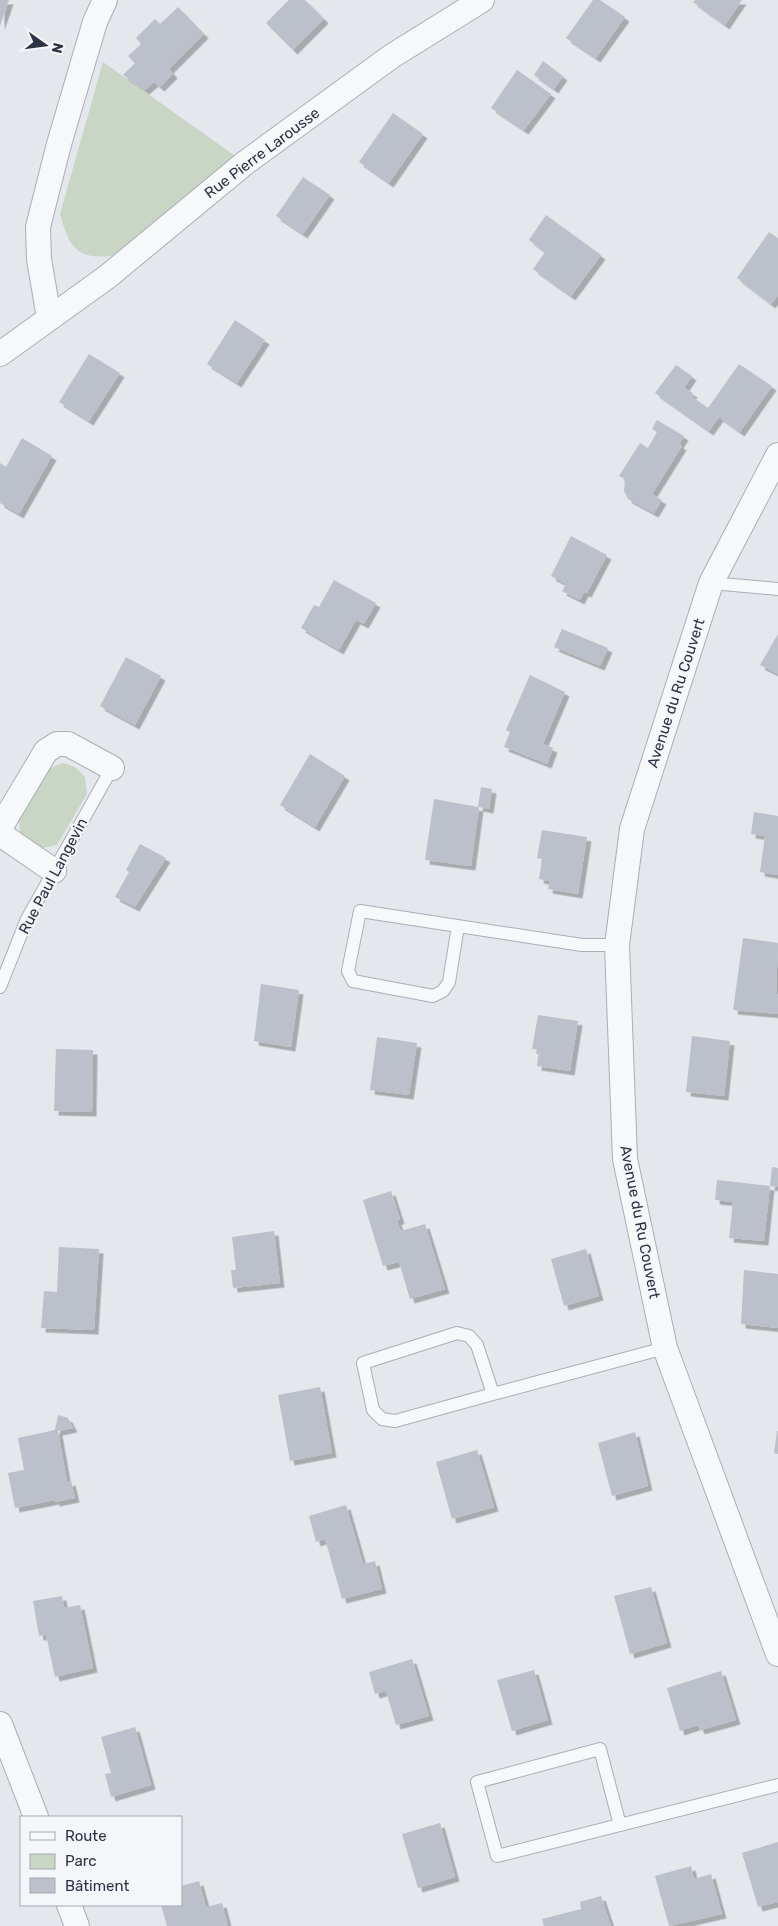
<svg xmlns="http://www.w3.org/2000/svg" width="778" height="1926" font-family="Rubik,sans-serif">
	<defs>
		<filter id="shadow"><feDropShadow dx="4.5" dy="4.5" stdDeviation="0" flood-color="#0004"/></filter>
	</defs>
	<rect width="100%" height="100%" fill="#e4e7ec"/>
	<!-- green -->
	<g fill="#c9d6c5">
		<path d="M 103,62 L 238,158 L 118,255 C 78,261 70,250 60,214 Z"/>
		<path d="M 63,763 L 75,767 L 85,777 L 87,794 L 57,845 L 43,848 L 30,846 L 20,832 L 19,818 L 48,769 Z"/>
	</g>
	<!-- building -->
	<g fill="#bbc0ca" filter="url(#shadow)">
		<path d="M 0,0 L 9,0 L 0,26 Z"/>
		<path d="M 289,0 L 305,0 L 324,19 L 293,50 L 266,23 Z"/>
		<path d="M 593,0 L 600,0 L 625,17 L 596,58 L 566,38 Z"/>
		<path d="M 695,0 L 742,0 L 725,25 L 693,2 Z"/>
		<path d="M 178,7 L 204,34 L 169,69 L 173,74 L 160,87 L 154,82 L 145,90 L 123,75 L 135,63 L 128,56 L 141,44 L 136,38 L 155,19 L 160,24 Z"/>
		<path d="M 543,61 L 563,76 L 554,89 L 534,75 Z"/>
		<path d="M 517,70 L 551,94 L 524,130 L 491,108 Z"/>
		<path d="M 393,113 L 423,134 L 389,183 L 359,162 Z"/>
		<path d="M 303,177 L 330,195 L 303,234 L 276,216 Z"/>
		<path d="M 546,215 L 601,255 L 571,296 L 533,269 L 545,252 L 529,240 Z"/>
		<path d="M 769,232 L 778,238 L 778,295 L 771,304 L 737,278 Z"/>
		<path d="M 235,320 L 265,340 L 237,383 L 207,364 Z"/>
		<path d="M 89,354 L 120,373 L 89,421 L 59,402 Z"/>
		<path d="M 739,364 L 772,386 L 740,432 L 719,417 L 709,431 L 655,393 L 676,365 L 692,376 L 684,388 L 693,393 L 691,396 L 708,408 Z"/>
		<path d="M 657,420 L 684,436 L 679,444 L 682,446 L 652,494 L 662,500 L 654,513 L 628,499 L 624,491 L 625,479 L 619,476 L 640,443 L 648,448 L 657,432 L 652,429 Z"/>
		<path d="M 22,438 L 52,456 L 19,514 L 0,503 L 0,463 L 6,467 Z"/>
		<path d="M 571,536 L 607,555 L 587,593 L 584,592 L 580,600 L 562,591 L 566,584 L 551,576 Z"/>
		<path d="M 334,580 L 376,603 L 364,624 L 356,620 L 339,650 L 301,628 L 314,605 L 319,607 Z"/>
		<path d="M 562,629 L 608,648 L 600,666 L 554,647 Z"/>
		<path d="M 778,634 L 778,674 L 760,665 Z"/>
		<path d="M 126,657 L 161,676 L 135,725 L 100,706 Z"/>
		<path d="M 530,675 L 565,692 L 543,744 L 553,748 L 547,764 L 504,747 L 510,732 L 506,730 Z"/>
		<path d="M 310,754 L 345,776 L 315,827 L 280,805 Z"/>
		<path d="M 481,787 L 492,789 L 489,809 L 479,807 L 471,866 L 425,860 L 434,799 L 478,807 Z"/>
		<path d="M 754,812 L 778,816 L 778,875 L 760,872 L 765,836 L 751,834 Z"/>
		<path d="M 542,830 L 587,837 L 578,894 L 548,889 L 550,881 L 539,879 L 542,859 L 537,858 Z"/>
		<path d="M 140,844 L 166,858 L 135,907 L 115,897 L 129,872 L 126,870 Z"/>
		<path d="M 743,938 L 778,943 L 776,994 L 778,994 L 778,1014 L 733,1010 Z"/>
		<path d="M 261,984 L 299,990 L 291,1047 L 254,1041 Z"/>
		<path d="M 538,1015 L 578,1021 L 570,1071 L 537,1066 L 539,1050 L 532,1049 Z"/>
		<path d="M 692,1036 L 730,1041 L 724,1096 L 686,1092 Z"/>
		<path d="M 377,1037 L 417,1043 L 409,1095 L 370,1090 Z"/>
		<path d="M 56,1049 L 93,1050 L 92,1112 L 54,1111 Z"/>
		<path d="M 772,1167 L 778,1168 L 778,1187 L 770,1186 Z"/>
		<path d="M 717,1180 L 770,1186 L 764,1241 L 729,1238 L 733,1202 L 715,1200 Z"/>
		<path d="M 391,1191 L 400,1219 L 397,1221 L 401,1231 L 425,1224 L 445,1289 L 410,1299 L 399,1262 L 383,1266 L 363,1200 Z"/>
		<path d="M 274,1231 L 280,1283 L 233,1288 L 231,1270 L 236,1270 L 232,1237 Z"/>
		<path d="M 59,1247 L 99,1249 L 94,1330 L 41,1328 L 44,1291 L 57,1292 Z"/>
		<path d="M 586,1249 L 599,1296 L 564,1306 L 551,1259 Z"/>
		<path d="M 744,1270 L 778,1274 L 778,1328 L 741,1324 Z"/>
		<path d="M 320,1387 L 332,1453 L 290,1461 L 278,1395 Z"/>
		<path d="M 58,1415 L 68,1418 L 73,1428 L 58,1431 L 67,1482 L 71,1481 L 75,1498 L 55,1502 L 55,1500 L 15,1508 L 8,1473 L 24,1470 L 18,1438 L 55,1430 Z"/>
		<path d="M 777,1431 L 778,1431 L 778,1454 L 774,1453 Z"/>
		<path d="M 635,1432 L 648,1486 L 612,1496 L 598,1443 Z"/>
		<path d="M 477,1450 L 494,1507 L 452,1519 L 436,1462 Z"/>
		<path d="M 346,1505 L 363,1564 L 375,1561 L 382,1589 L 342,1599 L 325,1539 L 316,1542 L 309,1516 Z"/>
		<path d="M 651,1587 L 667,1643 L 630,1654 L 614,1596 Z"/>
		<path d="M 62,1596 L 64,1608 L 80,1605 L 93,1668 L 55,1677 L 46,1635 L 39,1636 L 33,1601 Z"/>
		<path d="M 412,1659 L 429,1716 L 396,1725 L 386,1691 L 375,1694 L 369,1672 Z"/>
		<path d="M 534,1670 L 548,1720 L 512,1731 L 497,1680 Z"/>
		<path d="M 721,1671 L 736,1720 L 700,1730 L 698,1725 L 680,1731 L 667,1688 Z"/>
		<path d="M 135,1727 L 151,1785 L 111,1797 L 105,1774 L 111,1773 L 101,1737 Z"/>
		<path d="M 440,1823 L 455,1877 L 418,1888 L 402,1834 Z"/>
		<path d="M 778,1842 L 778,1902 L 758,1907 L 742,1853 Z"/>
		<path d="M 691,1866 L 694,1879 L 711,1874 L 722,1914 L 669,1926 L 655,1876 Z"/>
		<path d="M 199,1881 L 206,1907 L 222,1903 L 228,1926 L 167,1926 L 161,1905 L 181,1905 L 181,1886 Z"/>
		<path d="M 601,1896 L 611,1926 L 544,1926 L 542,1919 L 581,1909 L 580,1902 Z"/>
	</g>
	<g fill="none" stroke-linecap="round" stroke-linejoin="round">
		<defs>
			<g id="service">
				<path d="M 711,583 L 778,589"/>
				<path d="M 458,926 L 449,982 L 443,991 L 433,996 L 353,981 L 348,971 L 360,911 L 582,945 L 617,945"/>
				<path d="M 0,987 L 27,919 L 112,768"/>
				<path d="M 493,1394 L 395,1421 L 382,1419 L 373,1410 L 363,1363 L 457,1333 L 469,1336 L 477,1345 L 493,1394 L 665,1348"/>
				<path d="M 620,1825 L 600,1749 L 477,1782 L 497,1856 L 778,1785"/>
			</g>
			<g id="minor">
				<path d="M 49,318 L 39,259 L 38,227 L 59,144 L 95,22 L 105,0"/>
				<path d="M 0,354 L 107,277 L 245,163 L 392,56 L 482,0"/>
				<path d="M 778,455 L 711,583 L 632,829 L 617,945 L 625,1159 L 665,1348 L 778,1654"/>
				<path d="M 0,828 L 46,751 L 57,744 L 68,744 L 112,768"/>
				<path d="M 0,834 L 54,871"/>
				<path d="M 0,1724 L 36,1817"/>
				<path d="M 69,1905 L 77,1926"/>
			</g>
		</defs>
		<!-- service casing -->
		<use href="#service" stroke="#a9aeb7" stroke-width="14"/>
		<!-- minor casing -->
		<use href="#minor" stroke="#a9aeb7" stroke-width="26"/>
		<!-- service -->
		<use href="#service" stroke="#f7f8fa" stroke-width="12"/>
		<!-- minor -->
		<use href="#minor" stroke="#f7f8fa" stroke-width="24"/>
	</g>
	<g text-anchor="middle" dominant-baseline="central" stroke-width="4" stroke-linejoin="round" paint-order="stroke">
		<!-- street labels -->
		<g font-size="15" fill="#2b3445" stroke="#f4f6f9">
			<text transform="translate(262 153) rotate(-37)">Rue Pierre Larousse</text>
			<text transform="translate(676 693) rotate(-72)">Avenue du Ru Couvert</text>
			<text transform="translate(53 876) rotate(-62)">Rue Paul Langevin</text>
			<text transform="translate(640 1222) rotate(79)">Avenue du Ru Couvert</text>
		</g>
	</g>
	<!-- legend -->
	<rect x="20" y="1816" width="162" height="90" fill="#f4f6f9" stroke="#a4a8b1"/>
	<rect x="30" y="1832" width="25" height="8" fill="#f7f8fa" stroke="#a4a8b1"/>
	<text x="65" y="1841" font-size="15" fill="#2b3445">Route</text>
	<rect x="30" y="1854" width="25" height="15" fill="#c9d6c5" stroke="#a4a8b1"/>
	<text x="65" y="1866" font-size="15" fill="#2b3445">Parc</text>
	<rect x="30" y="1878" width="25" height="15" fill="#bbc0ca" stroke="#a4a8b1"/>
	<text x="65" y="1891" font-size="15" fill="#2b3445">Bâtiment</text>
	<!-- north arrow -->
	<g transform="translate(45 45) rotate(104)" stroke="#f4f6f9" stroke-width="4" paint-order="stroke">
	<path d="M0-4L9 19L0 12L-9 19Z" fill="#2b3445"/>
	<text y="-8" font-size="14" font-weight="bold" text-anchor="middle" fill="#2b3445">N</text>
	</g>
</svg>
